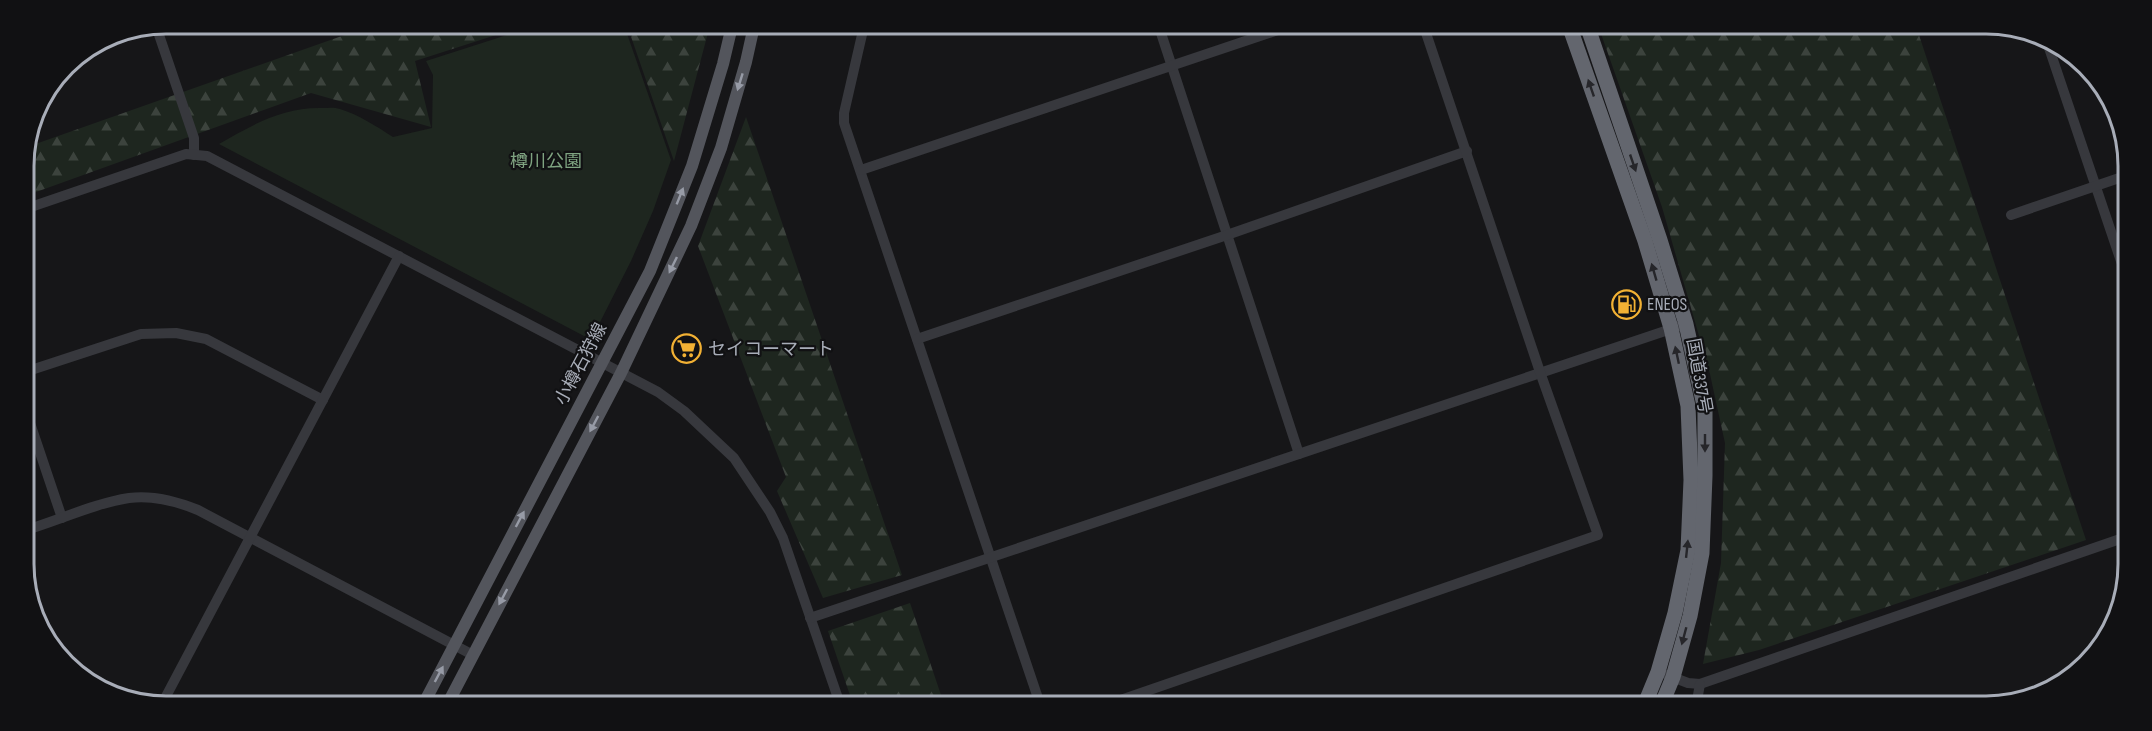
<svg xmlns="http://www.w3.org/2000/svg" width="2152" height="731" font-family="'Sofia Sans Condensed','Noto Sans JP',sans-serif">
	<defs>
		<pattern id="forest-firs" width="22" height="20" patternUnits="userSpaceOnUse" patternTransform="scale(1.5)"><rect width="22" height="20" fill="#1e261f"/><path d="M5 1l3.5 6h-7zM16 11l3.5 6h-7z" fill="#3c433d"/></pattern>
	</defs>
	<rect width="100%" height="100%" fill="#161618"/>
	<!-- forest -->
	<g fill="url(#forest-firs)">
		<path d="M 373,25 L 527,25 L 415,61 L 431,127 L 311,93 L 25,196 L 24,158 L 27,147 Z"/>
		<path d="M 627,25 L 710,25 L 674,161 Z"/>
		<path d="M 1599,28 L 1917,29 L 2086,540 L 1759,650 L 1703,664 L 1721,563 L 1725,443 L 1710,374 L 1662,207 Z"/>
		<path d="M 746,117 L 902,575 L 823,598 L 777,491 L 786,477 L 698,246 Z"/>
		<path d="M 910,603 L 944,704 L 853,704 L 828,631 Z"/>
	</g>
	<!-- green -->
	<path fill="#1e261f" d="M 538,25 L 624,25 L 671,160 L 653,211 L 631,261 L 595,332 L 584,336 L 219,144 C 252,125 283,107 322,108 C 328,108 334,107 340,109 C 359,115 376,126 393,137 L 432,128 L 433,75 L 426,61 Z"/>
	<g fill="none" stroke-linecap="round" stroke-linejoin="round">
		<!-- minor -->
		<g stroke="#37383d" stroke-width="10">
			<path d="M 156,26 L 194,138 L 194,155"/>
			<path d="M 864,26 L 844,113 L 844,123 L 1040,704"/>
			<path d="M 1159,27 L 1299,454"/>
			<path d="M 2048,45 L 2125,273"/>
			<path d="M 861,170 L 1287,27"/>
			<path d="M 25,209 L 186,154 L 207,156 L 658,392 L 684,411 L 734,458 L 770,512 L 783,538 L 840,704"/>
			<path d="M 2011,215 L 2125,176"/>
			<path d="M 917,339 L 1227,235 L 1467,151"/>
			<path d="M 25,372 L 141,334 L 176,333 L 206,339 L 323,400"/>
			<path d="M 26,411 L 62,518"/>
			<path d="M 26,530 C 59,520 96,503 129,498 C 152,495 176,501 198,510 L 473,655"/>
			<path d="M 810,618 L 1677,327"/>
			<path d="M 1667,675 L 1688,683 L 1700,684 L 2123,538"/>
			<path d="M 163,702 L 399,256"/>
			<path d="M 1109,704 L 1598,535 L 1540,372 L 1424,27"/>
			<path d="M 1696,706 L 1700,684"/>
		</g>
		<!-- major -->
		<g stroke="#53555c" stroke-width="12">
			<path d="M 424,703 L 650,271 L 692,166 L 723,64 L 732,26"/>
			<path d="M 448,703 L 621,373 L 691,226 L 721,148 L 746,62 L 754,26"/>
		</g>
		<!-- highway -->
		<g stroke="#63666e" stroke-width="15">
			<path d="M 1570,28 L 1645,241 L 1671,328 L 1688,406 L 1691,480 L 1688,550 L 1675,613 L 1658,672 L 1644,706"/>
			<path d="M 1588,28 L 1660,240 L 1686,324 L 1705,410 L 1705,476 L 1702,553 L 1690,616 L 1673,677 L 1661,706"/>
		</g>
	</g>
	<!-- one-way arrows -->
	<defs><path id="oneway-solid" d="M-6-.8H1V-3.2L6.5 0L1 3.2V.8H-6Z" transform="scale(1.5)"/></defs>
	<g fill="#979ba6">
		<use href="#oneway-solid" transform="translate(740 82) rotate(107)"/>
		<use href="#oneway-solid" transform="translate(680 196) rotate(-68)"/>
		<use href="#oneway-solid" transform="translate(673 265) rotate(116)"/>
		<use href="#oneway-solid" transform="translate(594 424) rotate(118)"/>
		<use href="#oneway-solid" transform="translate(520 519) rotate(-62)"/>
		<use href="#oneway-solid" transform="translate(503 597) rotate(118)"/>
		<use href="#oneway-solid" transform="translate(439 674) rotate(-62)"/>
	</g>
	<g fill="#26262a">
		<use href="#oneway-solid" transform="translate(1591 88) rotate(-109)"/>
		<use href="#oneway-solid" transform="translate(1633 163) rotate(71)"/>
		<use href="#oneway-solid" transform="translate(1654 272) rotate(-106)"/>
		<use href="#oneway-solid" transform="translate(1677 355) rotate(-102)"/>
		<use href="#oneway-solid" transform="translate(1705 443) rotate(90)"/>
		<use href="#oneway-solid" transform="translate(1687 549) rotate(-84)"/>
		<use href="#oneway-solid" transform="translate(1684 636) rotate(105)"/>
	</g>
	<!-- icons -->
	<defs>
		<symbol id="fuel-ring" viewBox="-11 -11 22 22"><circle r="9.5" fill="#111113" stroke="#f2b134" stroke-width="1.5"/><path d="M-5.5-6h7V0h2V4h1.3V-2.5L3-4.5l.8-.8L6-3V5H2.5V1h-1V6h-7ZM-4.2-4.7v3.2H.2V-4.7Z" fill="#f2b134"/></symbol>
		<symbol id="supermarket-ring" viewBox="-11 -11 22 22"><circle r="9.5" fill="#111113" stroke="#f2b134" stroke-width="1.5"/><path d="M-6-5.5h2.5l.6 2H6L4.5 2H-2.5L-4.4-4H-6ZM-1.5 3.2a1.3 1.3 0 1 0 .1 0ZM3 3.2a1.3 1.3 0 1 0 .1 0Z" fill="#f2b134"/></symbol>
	</defs>
	<g fill-rule="evenodd">
		<use href="#fuel-ring" x="1610" y="288" width="33" height="33"/>
		<use href="#supermarket-ring" x="670" y="332" width="33" height="33"/>
	</g>
	<g text-anchor="middle" dominant-baseline="central" stroke-width="4.5" stroke-linejoin="round" paint-order="stroke">
		<!-- park labels -->
		<g font-size="18" fill="#7fa381" stroke="#111113">
			<text x="546" y="161">樽川公園</text>
		</g>
		<!-- poi labels -->
		<g font-size="18" fill="#a8adb8" stroke="#111113" text-anchor="start">
			<text x="1647" y="304">ENEOS</text>
			<text x="708" y="349">セイコーマート</text>
		</g>
		<!-- street labels -->
		<g font-size="18" fill="#a8adb8" stroke="#111113">
			<text transform="translate(581 364) rotate(-62)">小樽石狩線</text>
			<text transform="translate(1699 376) rotate(80)">国道337号</text>
		</g>
	</g>
	<!-- crop -->
	<path d="M0 0H2152V731H0ZM166 34H1986A132 132 0 0 1 2118 166V564A132 132 0 0 1 1986 696H166A132 132 0 0 1 34 564V166A132 132 0 0 1 166 34Z" fill="#111113" fill-rule="evenodd"/>
	<path fill="none" stroke="#a8adb8" stroke-width="3" d="M166 34H1986A132 132 0 0 1 2118 166V564A132 132 0 0 1 1986 696H166A132 132 0 0 1 34 564V166A132 132 0 0 1 166 34Z"/>
</svg>
